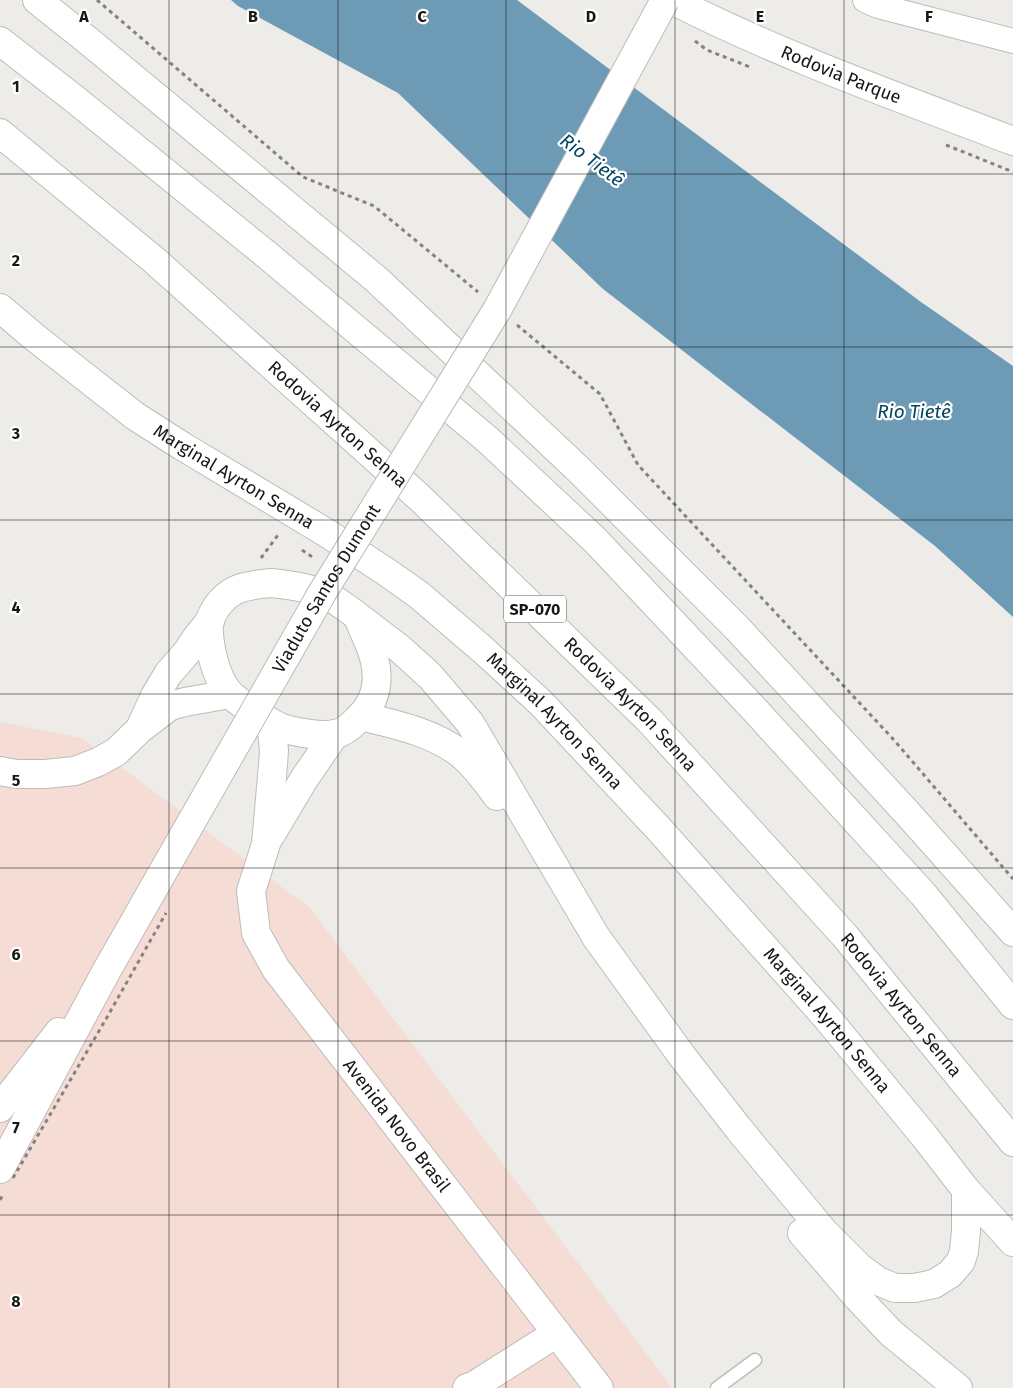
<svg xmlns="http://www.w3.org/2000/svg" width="1013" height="1388" font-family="'Fira Sans',sans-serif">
	<rect width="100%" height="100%" fill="#edece8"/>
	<!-- industrial -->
	<path fill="#f5dcd4" d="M 0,722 L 82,738 L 310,908 L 672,1388 L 0,1388 Z"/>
	<!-- water -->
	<path fill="#6d9bb6" d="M 231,0 L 517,0 L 921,302 L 1013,366 L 1013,617 L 935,546 L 603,289 L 398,93 L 238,6 Z"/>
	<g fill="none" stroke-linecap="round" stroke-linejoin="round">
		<defs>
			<path id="service" d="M 717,1388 L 755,1360"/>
			<path id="minor" d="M 865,0 L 878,6 L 1013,41"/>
			<g id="tertiary">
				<path id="s1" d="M 672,0 C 782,56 898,97 1013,141"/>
				<path d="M 271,583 C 299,586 322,589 345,607 C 349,610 354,613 357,616 C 360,621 362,628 365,634 C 380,665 384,695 357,720 C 351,726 343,733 335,734 C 322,737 294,732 282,728 C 271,724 240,703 231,695 C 221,685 215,667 212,654 C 210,644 207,630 210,620 C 215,606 226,593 241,588 C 250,585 261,584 271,583 Z"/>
				<path id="s2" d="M 271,723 L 274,750 L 273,765 L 266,844 L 251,891 L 256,933 L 276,969 L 599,1388"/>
				<path d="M 142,724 L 155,696 L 168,674 L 187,652 L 197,637 L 210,621"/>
				<path d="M 0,771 L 16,774 L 45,774 L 75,771 L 98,762 L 116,752 L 140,729 L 170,706 L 185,702 L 230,694"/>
				<path d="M 270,836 L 304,779 L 335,734"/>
				<path d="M 467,1388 L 475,1385 L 557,1333"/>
			</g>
			<g id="secondary">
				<path d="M 0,1108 L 59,1032"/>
				<path d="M 0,1169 L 107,970 L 152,891"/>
			</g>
			<g id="motorway">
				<path d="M 37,0 L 86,39 L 376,279 L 576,467 L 737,628 L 909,815 L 1013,932"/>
				<path d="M 0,41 L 72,97 L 267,255 L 488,440 L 595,540 L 754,709 L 923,894 L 1013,1005"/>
				<path id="s3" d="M 0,133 L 154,260 L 420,498 L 649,720 L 845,936 L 1013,1142"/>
				<path id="s4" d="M 0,308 L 33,336 L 135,416 L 182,446 L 325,532 L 385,571 L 419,595 L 482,649 L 541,703 L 658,828 L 827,1018 L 925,1137 L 966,1190 L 1013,1242"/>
				<path d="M 357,616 L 399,648 L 430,676 L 470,723 L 596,937 L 682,1056 L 738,1128 L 824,1232 L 859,1267 L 878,1281 L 895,1288 L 914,1288 L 934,1284 L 950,1274 L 961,1261 L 964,1251 L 966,1231 L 966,1190"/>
				<path d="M 361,716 C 394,724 436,733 462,755 C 476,767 487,782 497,796"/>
				<path d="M 802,1233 L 858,1298 L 891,1333 L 958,1388"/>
			</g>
		</defs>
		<!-- service casing -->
		<use href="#service" stroke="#bdbcb9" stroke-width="15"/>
		<!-- minor casing -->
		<use href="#minor" stroke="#bdbcb9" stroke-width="26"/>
		<!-- tertiary casing -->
		<use href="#tertiary" stroke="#bdbcb9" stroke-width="30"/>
		<!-- secondary casing -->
		<use href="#secondary" stroke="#bdbcb9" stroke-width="30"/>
		<!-- motorway casing -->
		<use href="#motorway" stroke="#bdbcb9" stroke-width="30"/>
		<!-- path -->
		<g stroke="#848380" stroke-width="3" stroke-dasharray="4 4" stroke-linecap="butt">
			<path d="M 97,0 L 303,177 L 374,206 L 478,292"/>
			<path d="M 695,41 L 707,50 L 750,67"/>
			<path d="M 946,145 L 1013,172"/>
			<path d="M 517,325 L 600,394 L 638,465 L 894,740 L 1013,879"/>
			<path d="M 302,550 L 314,558"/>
			<path d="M 261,558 L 278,535 L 280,536"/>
			<path d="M 0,1200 L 4,1193"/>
		</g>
		<!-- service -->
		<use href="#service" stroke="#fff" stroke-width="12"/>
		<!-- minor -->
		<use href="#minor" stroke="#fff" stroke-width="24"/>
		<!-- tertiary -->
		<use href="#tertiary" stroke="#fff" stroke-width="28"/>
		<!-- secondary -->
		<use href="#secondary" stroke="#fff" stroke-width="28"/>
		<!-- motorway -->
		<use href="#motorway" stroke="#fff" stroke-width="28"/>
		<defs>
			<g id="secondary-bridge">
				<path id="s5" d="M 152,891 L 322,593 L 497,310 L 665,0"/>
			</g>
		</defs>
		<!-- secondary-bridge casing -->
		<use href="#secondary-bridge" stroke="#bdbcb9" stroke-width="30" stroke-linecap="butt"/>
		<!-- path-bridge -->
		<path stroke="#848380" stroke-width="3" stroke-dasharray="4 4" stroke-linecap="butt" d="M 13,1178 L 106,1019 L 166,913"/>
		<!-- secondary-bridge -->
		<use href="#secondary-bridge" stroke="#fff" stroke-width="28"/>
	</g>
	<!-- grid -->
	<path fill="none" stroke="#181716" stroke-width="1" stroke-opacity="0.55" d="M 169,0 L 169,1388M 338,0 L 338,1388M 506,0 L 506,1388M 675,0 L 675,1388M 844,0 L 844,1388M 0,174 L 1013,174M 0,347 L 1013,347M 0,520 L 1013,520M 0,694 L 1013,694M 0,868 L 1013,868M 0,1041 L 1013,1041M 0,1215 L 1013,1215"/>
	<g text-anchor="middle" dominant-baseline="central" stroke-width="4.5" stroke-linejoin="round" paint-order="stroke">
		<!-- shield labels -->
		<rect fill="#fff" stroke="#5d5d5c" stroke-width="1" x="504" y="595.5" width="62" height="27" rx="4"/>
		<g font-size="16" font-weight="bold" fill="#181716">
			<text x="535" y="609">SP-070</text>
		</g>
		<!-- street labels -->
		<g font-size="18" fill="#181716" stroke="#fff">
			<text stroke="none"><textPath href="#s1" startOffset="185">Rodovia Parque</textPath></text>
			<text stroke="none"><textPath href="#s3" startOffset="446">Rodovia Ayrton Senna</textPath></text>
			<text stroke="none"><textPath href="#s4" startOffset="289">Marginal Ayrton Senna</textPath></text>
			<text stroke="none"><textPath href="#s5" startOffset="349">Viaduto Santos Dumont</textPath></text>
			<text stroke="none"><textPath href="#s3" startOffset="851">Rodovia Ayrton Senna</textPath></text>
			<text stroke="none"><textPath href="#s4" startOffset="694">Marginal Ayrton Senna</textPath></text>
			<text stroke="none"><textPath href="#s3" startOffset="1256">Rodovia Ayrton Senna</textPath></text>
			<text stroke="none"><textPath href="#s4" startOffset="1099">Marginal Ayrton Senna</textPath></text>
			<text stroke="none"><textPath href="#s2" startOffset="452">Avenida Novo Brasil</textPath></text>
		</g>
		<!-- water labels -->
		<g font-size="19" font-style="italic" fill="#044560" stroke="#fff">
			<text transform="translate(592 160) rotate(37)">Rio Tietê</text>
			<text x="914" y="411">Rio Tietê</text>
		</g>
	</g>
	<g font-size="16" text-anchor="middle" font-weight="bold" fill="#181716" stroke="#fff" stroke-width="4.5" stroke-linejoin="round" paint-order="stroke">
		<text x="84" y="22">A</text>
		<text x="253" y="22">B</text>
		<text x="422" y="22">C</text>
		<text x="591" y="22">D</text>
		<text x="760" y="22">E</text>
		<text x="929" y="22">F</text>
		<text x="16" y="92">1</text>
		<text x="16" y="266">2</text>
		<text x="16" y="439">3</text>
		<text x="16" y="613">4</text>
		<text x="16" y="786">5</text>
		<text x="16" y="960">6</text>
		<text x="16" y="1133">7</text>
		<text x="16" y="1307">8</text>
	</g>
</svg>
